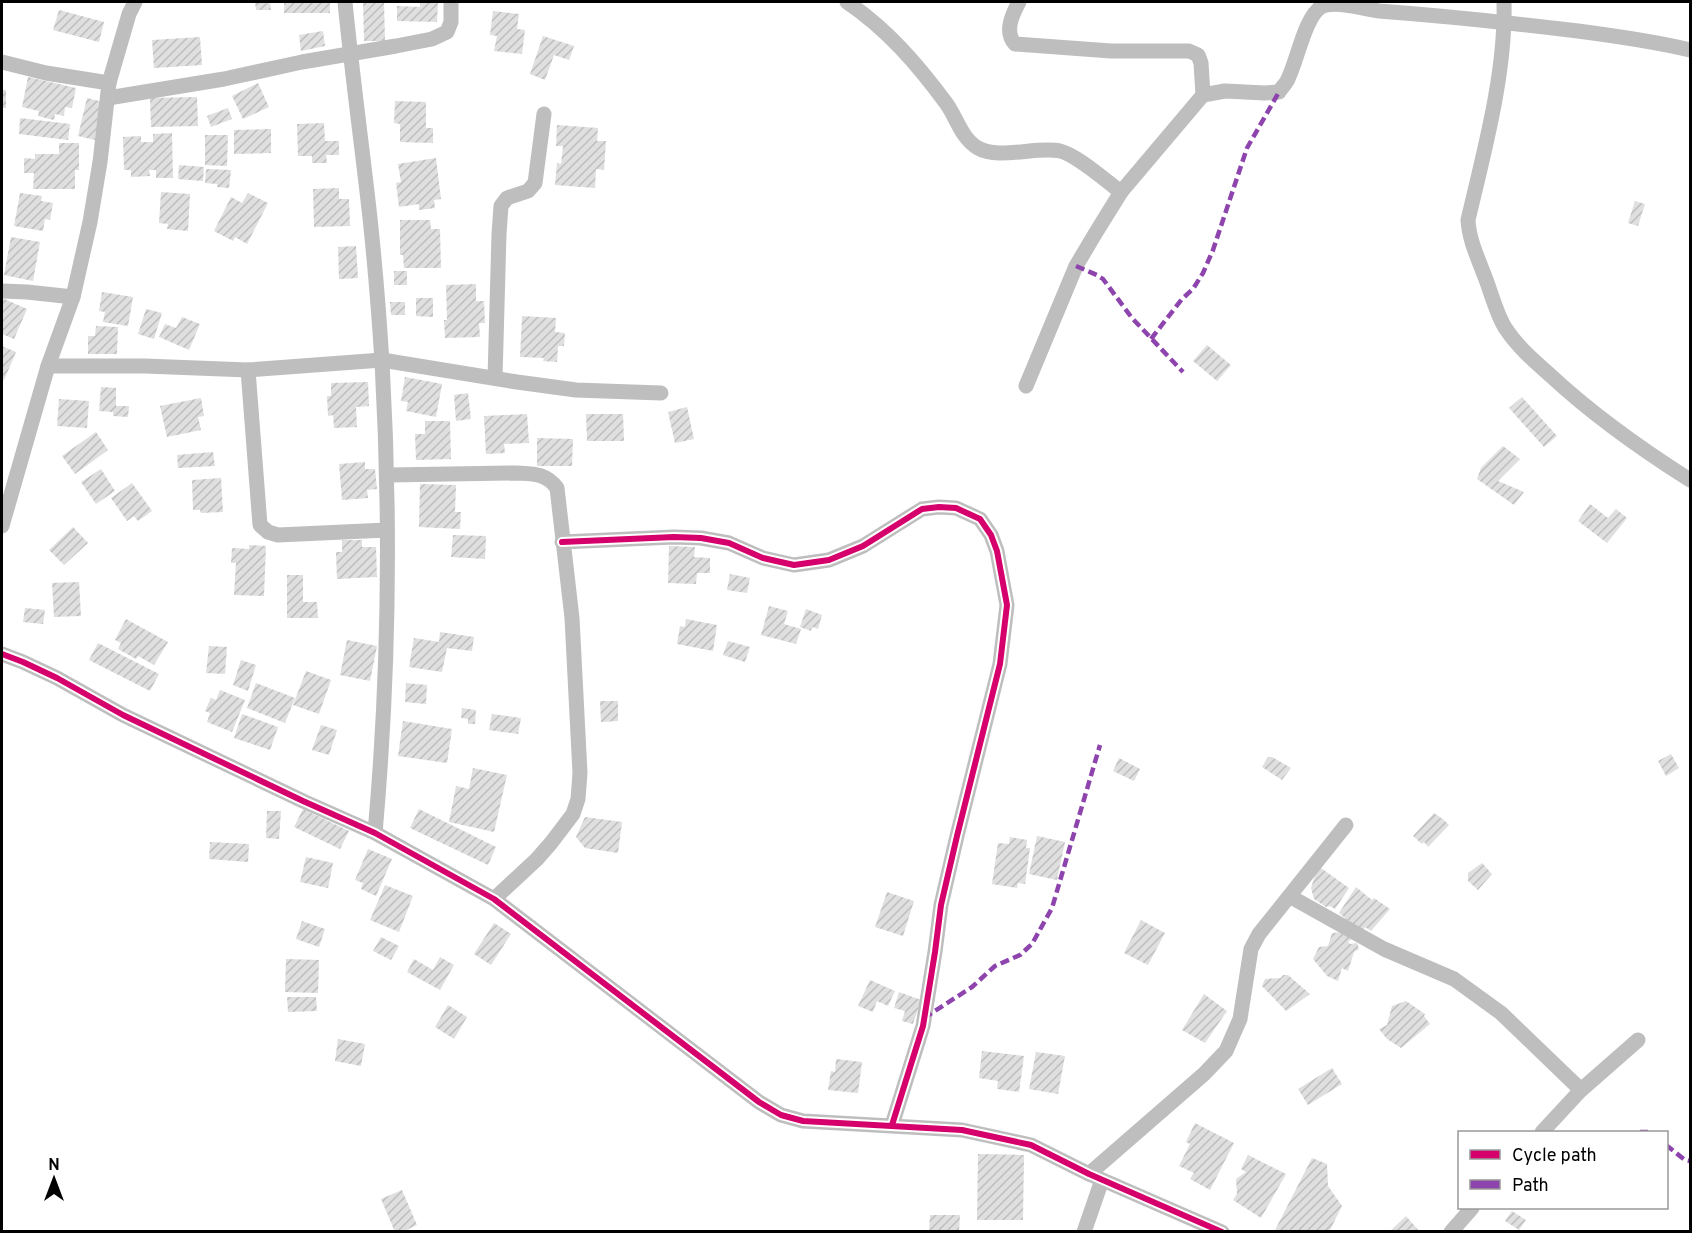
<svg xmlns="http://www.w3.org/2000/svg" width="1692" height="1233" font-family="Overpass,sans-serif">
	<defs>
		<pattern id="building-hatch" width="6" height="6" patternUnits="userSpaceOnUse" patternTransform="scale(1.5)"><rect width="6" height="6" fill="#dfdfdf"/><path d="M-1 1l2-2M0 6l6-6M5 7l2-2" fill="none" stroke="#bebebe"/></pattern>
	</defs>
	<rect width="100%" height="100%" fill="#fff"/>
	<!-- building -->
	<g fill="url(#building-hatch)">
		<path d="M 255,2 L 270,2 L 271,10 L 256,10 Z"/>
		<rect x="284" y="2" width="46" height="11"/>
		<path d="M 363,2 L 384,2 L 385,41 L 364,41 Z"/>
		<path d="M 420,2 L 438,2 L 437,22 L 397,21 L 397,6 L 420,7 Z"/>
		<path d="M 59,10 L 104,22 L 99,42 L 53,30 Z"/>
		<path d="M 493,11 L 519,14 L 517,29 L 525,30 L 522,54 L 494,51 L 497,36 L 490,35 Z"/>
		<path d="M 323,31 L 325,46 L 301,51 L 299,35 Z"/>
		<path d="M 543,36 L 574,46 L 569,60 L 554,55 L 545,80 L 530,74 Z"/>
		<path d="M 200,37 L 202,65 L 154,68 L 152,40 Z"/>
		<path d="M 28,77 L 76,88 L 72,108 L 65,107 L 64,116 L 55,114 L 54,120 L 38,116 L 39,111 L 22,107 Z"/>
		<path d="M 258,83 L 269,107 L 243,119 L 232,96 Z"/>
		<rect x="2" y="90" width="4" height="18"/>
		<path d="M 197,97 L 198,126 L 151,127 L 150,98 Z"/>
		<path d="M 87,98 L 103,102 L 95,140 L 78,136 Z"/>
		<path d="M 395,101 L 426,102 L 426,128 L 433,128 L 433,143 L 400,142 L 400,124 L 394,123 Z"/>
		<path d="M 228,108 L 232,119 L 211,127 L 207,116 Z"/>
		<path d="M 20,118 L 70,124 L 68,140 L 19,134 Z"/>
		<path d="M 324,123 L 325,141 L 339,141 L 339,155 L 326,155 L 327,163 L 312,163 L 312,156 L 298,156 L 297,124 Z"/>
		<path d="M 557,125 L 598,128 L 597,141 L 606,141 L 604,170 L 596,169 L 595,188 L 555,185 L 557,163 L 561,164 L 563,146 L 556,146 Z"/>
		<path d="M 271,129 L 271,153 L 234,154 L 234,130 Z"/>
		<path d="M 172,133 L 173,178 L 156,178 L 156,170 L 149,170 L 150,176 L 131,177 L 131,170 L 124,170 L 123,137 L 141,136 L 141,142 L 153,142 L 153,134 Z"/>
		<path d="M 205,135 L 228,135 L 227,166 L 205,165 Z"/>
		<path d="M 59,143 L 79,143 L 79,170 L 75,170 L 75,189 L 33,189 L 34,173 L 24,173 L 24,158 L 35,159 L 35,154 L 59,154 Z"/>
		<path d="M 436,158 L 441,199 L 434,200 L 435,208 L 419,210 L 419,204 L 399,207 L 396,183 L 401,182 L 398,164 Z"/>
		<path d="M 179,165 L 204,167 L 203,181 L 178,179 Z"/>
		<path d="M 206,169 L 231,170 L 229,188 L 217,187 L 217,184 L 205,183 Z"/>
		<path d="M 339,188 L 339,199 L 349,199 L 350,226 L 314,227 L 313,189 Z"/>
		<path d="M 161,192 L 190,194 L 188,231 L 167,229 L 168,224 L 159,223 Z"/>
		<path d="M 20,193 L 42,196 L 41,201 L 53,203 L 50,220 L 45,219 L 43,231 L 14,226 Z"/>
		<path d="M 248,193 L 268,203 L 247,244 L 235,237 L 233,241 L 214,231 L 231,197 L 242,203 Z"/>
		<path d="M 1635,201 L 1645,204 L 1638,226 L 1628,223 Z"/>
		<path d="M 400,220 L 430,220 L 431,229 L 440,229 L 441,268 L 404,268 L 403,255 L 400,255 Z"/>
		<path d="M 11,237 L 40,242 L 33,281 L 4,275 Z"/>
		<path d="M 356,246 L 358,278 L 339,279 L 338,247 Z"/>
		<rect x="394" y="271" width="13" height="14"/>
		<path d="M 476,284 L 476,301 L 484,301 L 485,323 L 479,323 L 480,337 L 445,338 L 444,320 L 447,320 L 446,285 Z"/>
		<path d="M 102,292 L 133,297 L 128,326 L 103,322 L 105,312 L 99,311 Z"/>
		<path d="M 2,298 L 27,309 L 14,339 L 2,334 Z"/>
		<path d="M 416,298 L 433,298 L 433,317 L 416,316 Z"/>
		<path d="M 390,302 L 405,302 L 405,315 L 391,315 Z"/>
		<path d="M 146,309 L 162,313 L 154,339 L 138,334 Z"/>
		<path d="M 522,316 L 556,318 L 555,332 L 565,333 L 564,346 L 558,346 L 557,362 L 543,361 L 544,358 L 520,357 Z"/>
		<path d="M 182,317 L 200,324 L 189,350 L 159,337 L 165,324 L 176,328 Z"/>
		<path d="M 96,326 L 118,327 L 117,354 L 88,354 L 88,336 L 95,336 Z"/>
		<path d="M 1207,345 L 1231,365 L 1217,381 L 1193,361 Z"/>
		<path d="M 2,346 L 16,352 L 4,380 L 2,379 Z"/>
		<path d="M 405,377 L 442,384 L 436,417 L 406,411 L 408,402 L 401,401 Z"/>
		<path d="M 368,382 L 369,406 L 356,407 L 357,427 L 334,428 L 333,415 L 328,416 L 327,396 L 331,396 L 331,383 Z"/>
		<path d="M 101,387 L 116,388 L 116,406 L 129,406 L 128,417 L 113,416 L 113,412 L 99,411 Z"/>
		<path d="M 468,393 L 471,419 L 456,421 L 454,395 Z"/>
		<path d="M 1522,397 L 1557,436 L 1544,447 L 1509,408 Z"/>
		<path d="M 201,398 L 204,416 L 198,417 L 201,430 L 167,437 L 160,406 Z"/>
		<path d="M 59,399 L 89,401 L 87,428 L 57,426 Z"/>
		<path d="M 687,407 L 694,439 L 675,443 L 668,412 Z"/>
		<path d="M 527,414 L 529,443 L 504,444 L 505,453 L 486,454 L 484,416 Z"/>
		<path d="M 586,414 L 623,414 L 624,441 L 587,441 Z"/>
		<path d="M 425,421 L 450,421 L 451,459 L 416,460 L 415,434 L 425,434 Z"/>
		<path d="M 96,432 L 108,450 L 75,474 L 62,456 Z"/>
		<path d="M 537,438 L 573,439 L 572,466 L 537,466 Z"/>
		<path d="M 1503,446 L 1520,459 L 1498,481 L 1524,492 L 1514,505 L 1477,479 L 1481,468 Z"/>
		<path d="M 213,452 L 215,466 L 178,468 L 177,455 Z"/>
		<path d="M 365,462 L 365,469 L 375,469 L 377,489 L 367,490 L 368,498 L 342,500 L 339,464 Z"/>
		<path d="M 101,469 L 115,491 L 96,504 L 81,482 Z"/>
		<path d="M 221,478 L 223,512 L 201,513 L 200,510 L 193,510 L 192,480 Z"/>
		<path d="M 132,483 L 152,511 L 138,521 L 134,516 L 127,521 L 111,498 Z"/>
		<path d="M 420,484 L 456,485 L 455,512 L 461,512 L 460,529 L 419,527 Z"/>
		<path d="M 1590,504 L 1608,518 L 1616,509 L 1627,518 L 1607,543 L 1578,521 Z"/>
		<path d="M 73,527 L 88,543 L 64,565 L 49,550 Z"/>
		<path d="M 453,535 L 486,536 L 485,559 L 451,557 Z"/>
		<path d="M 342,540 L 362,540 L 362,547 L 376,547 L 377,577 L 337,579 L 336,552 L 342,552 Z"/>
		<path d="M 249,545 L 266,546 L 264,596 L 234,595 L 236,563 L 231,563 L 232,548 L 249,549 Z"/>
		<path d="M 669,546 L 695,547 L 694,557 L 710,558 L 710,573 L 697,573 L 696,584 L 668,583 Z"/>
		<path d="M 730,574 L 750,578 L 747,593 L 727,590 Z"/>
		<path d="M 287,575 L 303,575 L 303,602 L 317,602 L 318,618 L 287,618 Z"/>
		<path d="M 79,582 L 81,616 L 54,617 L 52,583 Z"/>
		<path d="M 769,606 L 788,611 L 784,624 L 801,629 L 796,644 L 761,635 Z"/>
		<path d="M 25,608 L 45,610 L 43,624 L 23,622 Z"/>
		<path d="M 806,609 L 822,615 L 818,629 L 812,627 L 811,631 L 800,627 Z"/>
		<path d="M 126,619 L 168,642 L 154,665 L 138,656 L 136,659 L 118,649 L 121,643 L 115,640 Z"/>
		<path d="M 686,619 L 717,625 L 713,651 L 677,644 L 680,626 L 685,627 Z"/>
		<path d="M 440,632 L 474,637 L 472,651 L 447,648 L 442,672 L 409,667 L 414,638 L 439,642 Z"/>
		<path d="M 347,640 L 377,646 L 370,681 L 340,675 Z"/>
		<path d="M 728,641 L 750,647 L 745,662 L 723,655 Z"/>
		<path d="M 98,643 L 159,674 L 150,691 L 89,660 Z"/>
		<path d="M 209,646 L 227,647 L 225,674 L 206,673 Z"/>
		<path d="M 241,660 L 256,665 L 248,691 L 233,685 Z"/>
		<path d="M 306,671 L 331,680 L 319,714 L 293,705 Z"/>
		<path d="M 256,683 L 295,698 L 285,723 L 247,708 Z"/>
		<path d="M 406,683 L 427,685 L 426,704 L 405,702 Z"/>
		<path d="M 220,690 L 245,700 L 232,732 L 207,722 L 210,713 L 205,711 L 211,698 L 216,700 Z"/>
		<path d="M 600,701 L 618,701 L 618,721 L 601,722 Z"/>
		<path d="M 462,708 L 476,710 L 475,724 L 468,724 L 468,719 L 461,718 Z"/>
		<path d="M 242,714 L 278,727 L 270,750 L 234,738 Z"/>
		<path d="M 492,714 L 521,718 L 518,734 L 489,730 Z"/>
		<path d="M 403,721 L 452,729 L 447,763 L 398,756 Z"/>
		<path d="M 321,725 L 337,730 L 329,755 L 312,750 Z"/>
		<path d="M 1671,754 L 1679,768 L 1666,776 L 1658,761 Z"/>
		<path d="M 1268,757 L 1272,757 L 1291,768 L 1282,780 L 1262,767 Z"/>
		<path d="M 1119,758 L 1140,769 L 1134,781 L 1113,771 Z"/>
		<path d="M 473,768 L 507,775 L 494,832 L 449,822 L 456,786 L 469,789 Z"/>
		<path d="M 303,809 L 349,831 L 340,849 L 294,827 Z"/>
		<path d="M 419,809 L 496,847 L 488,865 L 410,828 Z"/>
		<path d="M 267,811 L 281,811 L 279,839 L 266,838 Z"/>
		<path d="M 1434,813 L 1444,820 L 1449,825 L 1428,847 L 1424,842 L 1422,844 L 1413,836 Z"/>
		<path d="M 585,817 L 622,822 L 618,853 L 585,848 L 576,837 Z"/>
		<path d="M 1037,836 L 1065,842 L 1057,880 L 1029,874 Z"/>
		<path d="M 1010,837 L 1027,840 L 1026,848 L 1030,848 L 1025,884 L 1018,883 L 1017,888 L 992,884 L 998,843 L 1009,844 Z"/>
		<path d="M 210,842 L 249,844 L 248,862 L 209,859 Z"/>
		<path d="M 368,849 L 392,859 L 376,896 L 361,889 L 363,883 L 355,880 Z"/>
		<path d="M 306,857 L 333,863 L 328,888 L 300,882 Z"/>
		<path d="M 1482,863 L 1492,874 L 1478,890 L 1468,881 L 1468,873 Z"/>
		<path d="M 1318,866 L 1349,888 L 1335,909 L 1330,906 L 1326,907 L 1314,899 L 1311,888 Z"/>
		<path d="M 385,885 L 413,896 L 399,932 L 370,920 Z"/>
		<path d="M 1356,887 L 1372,900 L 1374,898 L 1390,909 L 1371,931 L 1365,927 L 1362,933 L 1344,922 L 1345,918 L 1339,913 Z"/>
		<path d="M 887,892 L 914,901 L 903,936 L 875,927 Z"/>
		<path d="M 1141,920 L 1165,933 L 1148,965 L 1124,953 Z"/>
		<path d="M 302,921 L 325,929 L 319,947 L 296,939 Z"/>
		<path d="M 494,923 L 511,934 L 491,965 L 474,954 Z"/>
		<path d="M 1344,932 L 1353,937 L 1348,942 L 1350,944 L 1357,943 L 1359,949 L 1354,952 L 1348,971 L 1342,968 L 1338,981 L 1327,976 L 1313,959 L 1319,947 L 1328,946 L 1332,933 Z"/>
		<path d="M 381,937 L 399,946 L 391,960 L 373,951 Z"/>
		<path d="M 440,957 L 454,965 L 440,990 L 407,972 L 414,959 L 433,970 Z"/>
		<path d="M 286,959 L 319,960 L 318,993 L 285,992 Z"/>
		<path d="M 1283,975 L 1288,975 L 1310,994 L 1286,1011 L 1262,986 L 1265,979 L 1281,978 Z"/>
		<path d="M 870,980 L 895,991 L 888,1006 L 877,1001 L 873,1012 L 858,1006 Z"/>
		<path d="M 899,992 L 921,1000 L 913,1024 L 902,1021 L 905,1011 L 894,1008 Z"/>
		<path d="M 1204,994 L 1227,1011 L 1205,1043 L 1182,1030 Z"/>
		<path d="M 287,997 L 316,997 L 317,1011 L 288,1012 Z"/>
		<path d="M 1406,1001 L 1425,1014 L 1424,1016 L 1430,1024 L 1401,1048 L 1387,1039 L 1379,1029 L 1387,1025 L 1392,1006 Z"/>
		<path d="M 448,1005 L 467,1017 L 454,1039 L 435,1027 Z"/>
		<path d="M 338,1039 L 365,1044 L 361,1066 L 335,1061 Z"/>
		<path d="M 982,1051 L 1024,1056 L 1019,1092 L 997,1089 L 998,1081 L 979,1078 Z"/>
		<path d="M 1036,1052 L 1065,1056 L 1058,1094 L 1029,1089 Z"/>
		<path d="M 836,1059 L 862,1062 L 858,1093 L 828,1090 L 831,1071 L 835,1072 Z"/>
		<path d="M 1332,1068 L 1342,1084 L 1308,1105 L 1298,1089 Z"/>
		<path d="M 1195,1123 L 1234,1143 L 1210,1190 L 1190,1179 L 1194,1173 L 1179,1166 L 1190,1144 L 1186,1142 Z"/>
		<path d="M 978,1154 L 1024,1155 L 1023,1220 L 977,1220 Z"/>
		<path d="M 1248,1155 L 1286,1174 L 1261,1218 L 1233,1200 L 1237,1194 L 1236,1179 L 1246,1172 L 1241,1169 Z"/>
		<path d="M 1312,1158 L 1327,1164 L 1328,1186 L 1342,1206 L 1329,1232 L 1274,1232 Z"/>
		<path d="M 402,1190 L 417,1225 L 402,1232 L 395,1232 L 381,1199 Z"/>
		<path d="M 1512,1211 L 1526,1220 L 1519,1230 L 1505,1221 Z"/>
		<path d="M 930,1215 L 960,1215 L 959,1232 L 929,1232 Z"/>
		<path d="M 1406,1216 L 1420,1232 L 1389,1232 Z"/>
	</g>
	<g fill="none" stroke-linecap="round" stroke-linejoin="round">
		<!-- minor -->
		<g stroke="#bebebe" stroke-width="15">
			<path d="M 345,2 C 352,74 362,146 370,218 C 375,265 379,314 382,362 C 391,519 389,676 375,833"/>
			<path d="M 847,2 C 887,29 918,65 946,103 C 957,118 961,138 978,148 C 998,160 1037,146 1060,151 C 1077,155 1106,181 1121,192"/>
			<path d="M 1019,2 C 1012,15 1004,32 1015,44 L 1111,51 L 1189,51 L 1198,55 L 1201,63 L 1203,95"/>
			<path d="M 1504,2 C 1506,72 1484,152 1468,220 C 1469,240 1478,258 1485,277 C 1491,292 1497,316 1506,329 C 1517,346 1534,361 1550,375 C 1593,415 1641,449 1690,480"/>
			<path d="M 2,62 L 46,73 L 109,83"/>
			<path d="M 108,98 L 224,79 L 302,62 L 396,46 L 432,39 L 447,32 L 451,22 L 451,2"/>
			<path d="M 2,291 L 27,292 L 73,297"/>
			<path d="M 48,366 L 145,366 L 248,370 L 382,360 L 517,382 L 576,390 L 661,393"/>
			<path d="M 248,370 L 260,525 L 268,532 L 278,535 L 387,530"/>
			<path d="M 495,378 L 499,234 L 501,206 L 507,198 L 528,191 L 535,183 L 544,114"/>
			<path d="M 1026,386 L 1076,266 L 1095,234 L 1121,192 L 1203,95 L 1225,91 L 1265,93 L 1279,92 C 1281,88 1285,85 1287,81 C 1297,63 1304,18 1321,7 C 1334,0 1363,9 1379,11 C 1446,16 1512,23 1578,31 C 1616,36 1653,41 1690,50"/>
			<path d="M 388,475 L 516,473 C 534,474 546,473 557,488 L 572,618 L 580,773 L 578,799 L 573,814 L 551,843 L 537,859 L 494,899"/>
			<path d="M 2,526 L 48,366 L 73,297 L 90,222 L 100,162 L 109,83 L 129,14 L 135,2"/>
			<path d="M 562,542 L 674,537 L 701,538 L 729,543 L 763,558 L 794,565 L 829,560 L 863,546 L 922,509 L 939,507 L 956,508 L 980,519 L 991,535 L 997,551 L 1007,605 L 1000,664 L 957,836 L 941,905 L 935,952 L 923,1026 L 892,1125"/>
			<path d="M 2,654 L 23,662 L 57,678 L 123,715 L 303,801 L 375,833 L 494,899 L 759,1102 L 781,1115 L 803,1121 L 962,1130 L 1031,1145 L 1089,1174 L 1222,1232"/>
			<path d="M 1291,897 L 1384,949 L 1454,979 L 1501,1013 L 1581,1090"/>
			<path d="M 1542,1132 L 1581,1090 L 1638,1040"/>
			<path d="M 1089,1174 L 1204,1074 L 1226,1051 L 1240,1019 L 1251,949 L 1259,934 L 1346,825"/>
			<path d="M 1084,1232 L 1102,1180"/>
			<path d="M 1451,1232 L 1472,1208"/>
		</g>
		<!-- quiet -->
		<g stroke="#8e44ad" stroke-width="4.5" stroke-dasharray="9 4.5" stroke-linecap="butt">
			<path d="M 1076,266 L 1097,275 L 1103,279 L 1132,318 L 1183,372"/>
			<path d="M 1151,339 L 1182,299 L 1193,289 L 1203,273 L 1213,250 L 1247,148 L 1279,92"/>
			<path d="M 924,1018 L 972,987 L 995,966 L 1020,955 L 1032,944 L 1052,908 L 1100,745"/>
			<path d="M 1640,1132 L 1648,1132"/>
			<path d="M 1666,1145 L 1685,1160 L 1690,1161"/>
		</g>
		<defs>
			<g id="cycleway">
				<path d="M 562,542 L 674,537 L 701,538 L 729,543 L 763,558 L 794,565 L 829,560 L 863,546 L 922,509 L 939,507 L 956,508 L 980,519 L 991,535 L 997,551 L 1007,605 L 1000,664 L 957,836 L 941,905 L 935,952 L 923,1026 L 892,1125"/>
				<path d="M 2,654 L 23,662 L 57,678 L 123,715 L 303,801 L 375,833 L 494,899 L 759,1102 L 781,1115 L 803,1121 L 962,1130 L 1031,1145 L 1089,1174 L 1222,1232"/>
			</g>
		</defs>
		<!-- cycleway casing -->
		<use href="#cycleway" stroke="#fff" stroke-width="10"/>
		<!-- cycleway -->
		<use href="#cycleway" stroke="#d6006c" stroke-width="6"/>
	</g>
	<!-- border -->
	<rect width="1692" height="1233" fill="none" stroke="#000000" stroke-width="6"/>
	<!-- legend -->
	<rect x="1458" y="1131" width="210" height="78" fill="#ffffff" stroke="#999999" stroke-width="1.5"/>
	<rect x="1470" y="1150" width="30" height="9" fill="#d6006c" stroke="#999999" stroke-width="1.5"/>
	<text x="1512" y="1161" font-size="18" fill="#000000">Cycle path</text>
	<rect x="1470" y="1180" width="30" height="9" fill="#8e44ad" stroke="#999999" stroke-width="1.5"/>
	<text x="1512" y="1191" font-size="18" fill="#000000">Path</text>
	<!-- north arrow -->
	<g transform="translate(54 1179)" stroke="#ffffff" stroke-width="4.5" paint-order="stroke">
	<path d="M0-4.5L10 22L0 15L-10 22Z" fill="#000000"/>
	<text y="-9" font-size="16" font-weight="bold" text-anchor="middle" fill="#000000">N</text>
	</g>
</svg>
